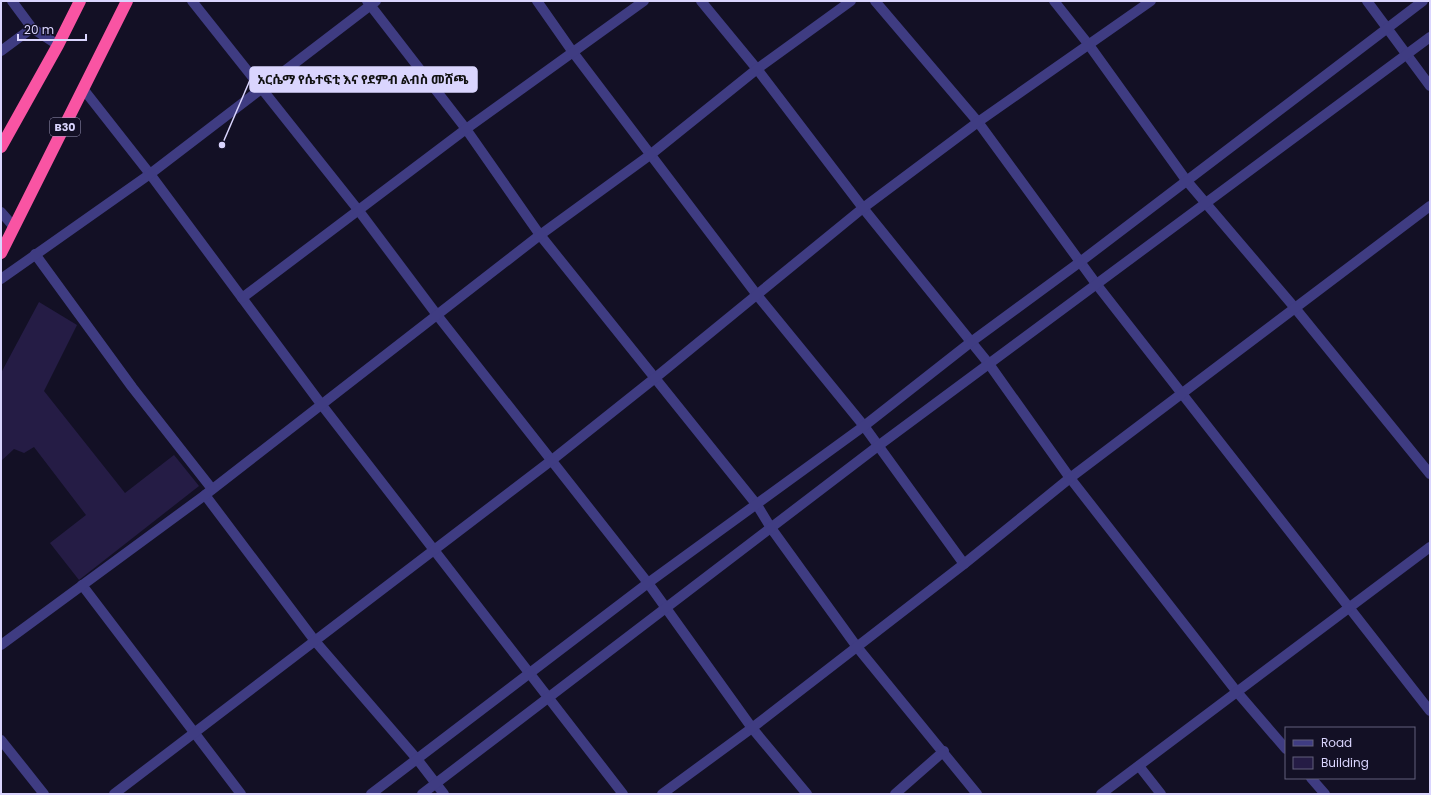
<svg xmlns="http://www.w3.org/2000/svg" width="1431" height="795" font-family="Poppins,'Noto Sans Ethiopic',sans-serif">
	<rect width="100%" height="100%" fill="#131025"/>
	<!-- building -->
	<path fill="#251c45" d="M 39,302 L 77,325 L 44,391 L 125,493 L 174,455 L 199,486 L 79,580 L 50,543 L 86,515 L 34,447 L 24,453 L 14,449 L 1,461 L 1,373 Z"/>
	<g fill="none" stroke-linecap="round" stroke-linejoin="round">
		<!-- minor -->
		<g stroke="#3f3c82" stroke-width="10">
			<path d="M 12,1 L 32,28 L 58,45"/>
			<path d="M 192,1 L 359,211 L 437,315 L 648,583 L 752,728 L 807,794"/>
			<path d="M 367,1 L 466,129 L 540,235 L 757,505 L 771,528 L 857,647 L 977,794"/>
			<path d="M 537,1 L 572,51 L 757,295 L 864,426 L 964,564"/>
			<path d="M 701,1 L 757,69 L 863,208 L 989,364 L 1070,478 L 1237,692 L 1286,749"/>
			<path d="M 875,1 L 978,122 L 1097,285 L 1430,711"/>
			<path d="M 1054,1 L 1089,45 L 1186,180 L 1295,308 L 1430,474"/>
			<path d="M 1367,1 L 1430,86"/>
			<path d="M 1,51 L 32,28"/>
			<path d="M 84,90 L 150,174 L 321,404 L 623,794"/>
			<path d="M 1,212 L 14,227"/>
			<path d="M 35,254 L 132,387 L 212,489"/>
			<path d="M 1,279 L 150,174 L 376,1"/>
			<path d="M 242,298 L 466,129 L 644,1"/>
			<path d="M 205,495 L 315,641 L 417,759 L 444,794"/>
			<path d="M 82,585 L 241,794"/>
			<path d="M 1,645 L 205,495 L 540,235 L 650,155 L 757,69 L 851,1"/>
			<path d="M 1,740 L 44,794"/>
			<path d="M 1139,766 L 1161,794"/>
			<path d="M 1311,778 L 1325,794"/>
			<path d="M 114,794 L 552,460 L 655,378 L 863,208 L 978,122 L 1151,1"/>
			<path d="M 371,794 L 648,583 L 864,426 L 971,342 L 1080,262 L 1423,1"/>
			<path d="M 422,794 L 878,446 L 1430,37"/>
			<path d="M 662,794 L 752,728 L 964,564 L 1070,478 L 1430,206"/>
			<path d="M 895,794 L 944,751"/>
			<path d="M 1101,794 L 1430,547"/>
		</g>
		<!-- highway -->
		<g stroke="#f954a3" stroke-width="12">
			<path d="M 1,147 L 58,45 L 80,1"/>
			<path d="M 1,253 L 127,1"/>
		</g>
	</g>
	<g text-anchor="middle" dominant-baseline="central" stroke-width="3" stroke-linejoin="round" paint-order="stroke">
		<!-- shield labels -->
		<rect fill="#131025" stroke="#9e9abd" stroke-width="1" x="50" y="118" width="30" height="18" rx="3"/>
		<g font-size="11" font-weight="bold" fill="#dad5fe">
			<text x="65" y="127">B30</text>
		</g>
	</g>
	<!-- callouts -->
	<path fill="none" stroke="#dad5fe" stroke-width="1.5" d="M222 145L250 80"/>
	<circle fill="#dad5fe" stroke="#131025" stroke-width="1.5" cx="222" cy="145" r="4"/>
	<rect fill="#dad5fe" stroke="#dad5fe" stroke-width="1.5" x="250" y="67" width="227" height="25" rx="4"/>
	<g font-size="13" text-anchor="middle" font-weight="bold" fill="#111">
		<text x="363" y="84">አርሴማ የሴተፍቲ እና የደምብ ልብስ መሸጫ</text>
	</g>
	<!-- border -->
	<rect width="1431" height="795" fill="none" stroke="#dad5fe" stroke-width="4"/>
	<!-- legend -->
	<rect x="1285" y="727" width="130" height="52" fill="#131025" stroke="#635f7c"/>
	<rect x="1293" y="740" width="20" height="6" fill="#3f3c82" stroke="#635f7c"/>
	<text x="1321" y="747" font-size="12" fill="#dad5fe">Road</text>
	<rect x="1293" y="757" width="20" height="12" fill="#251c45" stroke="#635f7c"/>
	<text x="1321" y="767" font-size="12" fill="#dad5fe">Building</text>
	<!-- scale -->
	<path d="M18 34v6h68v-6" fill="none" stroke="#dad5fe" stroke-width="2"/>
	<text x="24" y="34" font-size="12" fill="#dad5fe" stroke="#131025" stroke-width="3" paint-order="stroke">20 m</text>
</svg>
